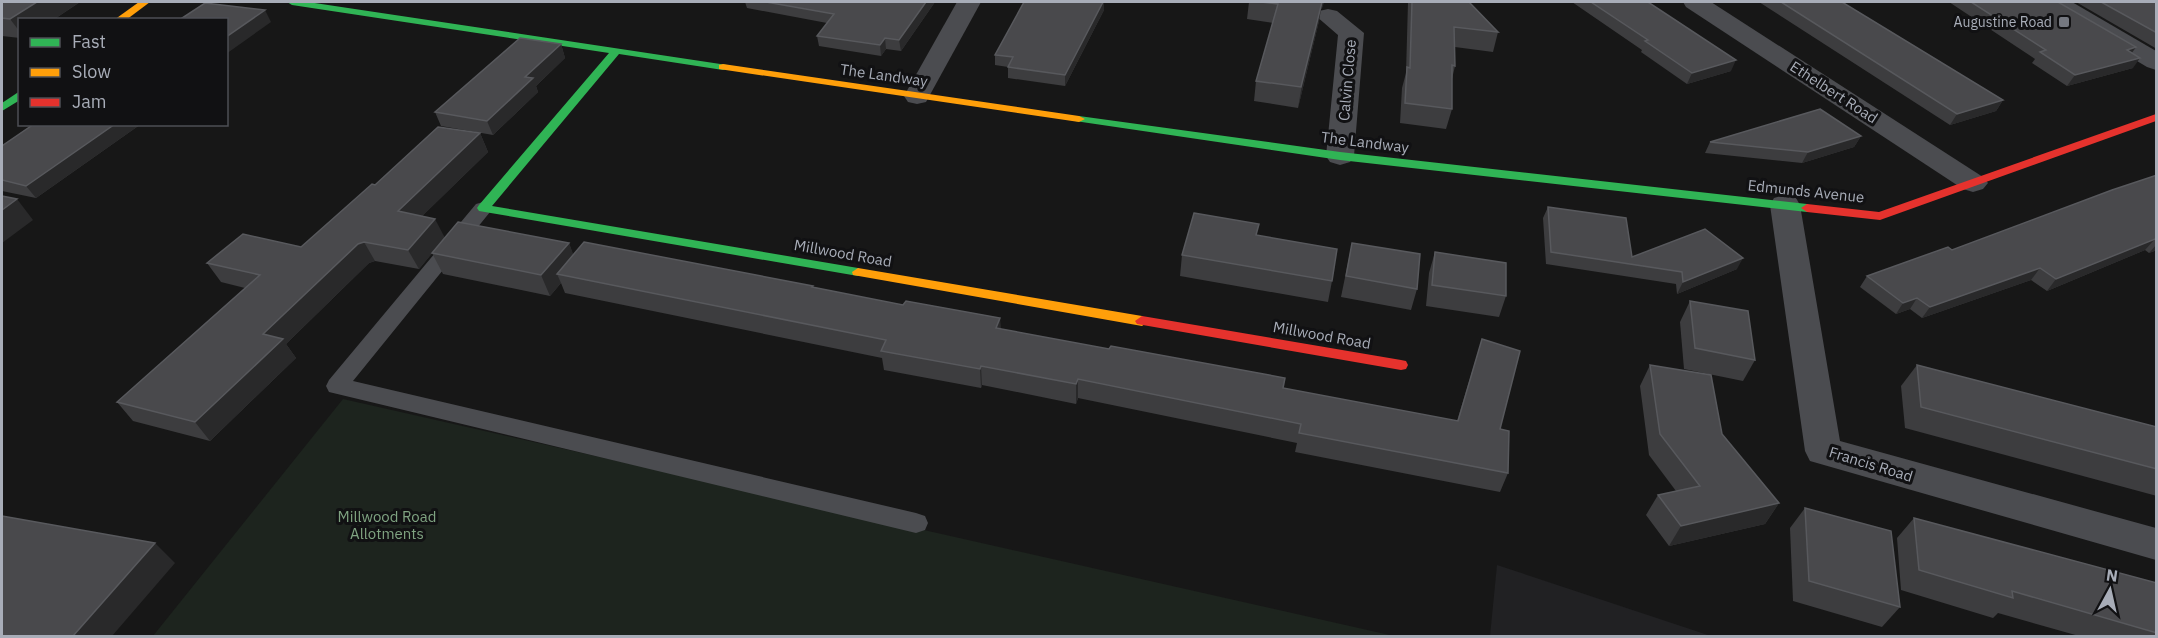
<svg xmlns="http://www.w3.org/2000/svg" width="2158" height="638" font-family="'IBM Plex Sans',sans-serif">
	<rect width="100%" height="100%" fill="#171717"/>
	<!-- built -->
	<path fill="#212123" d="M 1497,565 L 1711,636 L 1490,636 Z"/>
	<!-- green -->
	<path fill="#1d241e" d="M 343,399 L 1394,636 L 153,636 Z"/>
	<g fill="none" stroke-linecap="round" stroke-linejoin="round">
		<!-- lane -->
		<path fill="#4b4c50" fill-rule="evenodd" d="M 483,202 L 490,204 L 493,208 L 490,212 L 353,381 L 916,513 L 925,516 L 928,523 L 925,530 L 916,533 L 329,392 L 326,386 L 329,380 L 476,204 Z"/>
		<!-- street -->
		<g fill="#4b4c50" fill-rule="evenodd">
			<path d="M 957,2 L 981,2 L 926,102 L 917,104 L 908,102 L 904,96 Z"/>
			<path d="M 1683,2 L 1711,2 L 1983,177 L 1988,183 L 1983,189 L 1973,192 L 1963,189 L 1686,7 Z"/>
			<path d="M 2044,2 L 2072,2 L 2156,51 L 2156,70 L 2147,67 L 2047,7 Z"/>
			<path d="M 1328,9 L 1337,11 L 1364,33 L 1354,156 L 1350,162 L 1340,165 L 1330,162 L 1326,156 L 1338,35 L 1316,16 L 1319,11 Z"/>
			<path d="M 1785,195 L 1796,198 L 1800,205 L 1840,441 L 2156,528 L 2156,560 L 1810,461 L 1805,451 L 1770,205 L 1774,198 Z"/>
		</g>
		<!-- fast -->
		<g fill="#30b455" fill-rule="evenodd">
			<path d="M 287,2 L 308,2 L 727,65 L 727,69 L 723,70 L 619,54 L 492,206 L 858,268 L 864,272 L 858,276 L 479,211 L 477,208 L 479,205 L 609,53 L 292,5 Z"/>
			<path d="M 20,91 L 20,100 L 2,111 L 2,103 Z"/>
			<path d="M 1079,116 L 1340,152 L 1807,204 L 1813,208 L 1807,212 L 1340,160 L 1075,121 L 1073,119 Z"/>
		</g>
		<!-- slow -->
		<g fill="#ff9f0a" fill-rule="evenodd">
			<path d="M 139,2 L 150,2 L 126,20 L 114,20 Z"/>
			<path d="M 723,64 L 1079,116 L 1085,119 L 1079,122 L 719,69 L 719,65 Z"/>
			<path d="M 858,268 L 1142,316 L 1149,321 L 1142,326 L 853,275 L 852,272 Z"/>
		</g>
		<!-- jam -->
		<g fill="#e5322d" fill-rule="evenodd">
			<path d="M 2156,114 L 2156,121 L 1880,220 L 1807,212 L 1801,208 L 1807,204 L 1879,212 Z"/>
			<path d="M 1142,316 L 1401,360 L 1406,361 L 1408,365 L 1406,369 L 1401,370 L 1137,324 L 1135,321 Z"/>
		</g>
	</g>
	<!-- wall -->
	<g fill="#3d3d3f">
		<path d="M 2,2 L 80,2 L 53,20 L 20,20 L 20,38 L 2,36 Z"/>
		<path d="M 745,2 L 935,2 L 901,51 L 886,49 L 881,56 L 819,46 L 817,36 L 827,23 L 747,8 Z"/>
		<path d="M 1024,2 L 1104,2 L 1104,10 L 1065,86 L 1008,78 L 1008,67 L 995,65 L 995,55 Z"/>
		<path d="M 1249,2 L 1324,2 L 1322,8 L 1321,9 L 1319,21 L 1298,108 L 1254,101 L 1256,81 L 1273,23 L 1247,19 Z"/>
		<path d="M 1408,2 L 1469,2 L 1498,32 L 1493,52 L 1455,47 L 1455,66 L 1452,79 L 1452,109 L 1446,129 L 1400,123 L 1402,88 L 1406,73 Z"/>
		<path d="M 1572,2 L 1648,2 L 1731,71 L 1687,84 L 1641,52 L 1642,50 Z"/>
		<path d="M 1759,2 L 1842,2 L 2003,100 L 1996,111 L 1950,125 Z"/>
		<path d="M 1949,2 L 2058,2 L 2136,47 L 2132,53 L 2133,68 L 2067,86 L 2032,63 L 2035,59 Z"/>
		<path d="M 2076,2 L 2157,2 L 2157,49 Z"/>
		<path d="M 561,44 L 565,58 L 536,86 L 538,92 L 493,135 L 441,126 L 435,112 Z"/>
		<path d="M 34,124 L 141,124 L 36,198 L 2,191 L 2,146 Z"/>
		<path d="M 480,133 L 488,152 L 422,216 L 445,238 L 569,243 L 573,255 L 814,288 L 1001,329 L 1283,388 L 1457,421 L 1482,339 L 1508,473 L 1500,492 L 1295,452 L 1297,443 L 1078,398 L 1076,404 L 982,385 L 981,388 L 884,370 L 882,358 L 565,293 L 561,283 L 550,296 L 443,274 L 432,253 L 419,269 L 375,261 L 369,263 L 286,344 L 296,358 L 210,441 L 133,421 L 117,402 L 245,288 L 221,282 L 207,263 L 301,247 L 375,185 Z"/>
		<path d="M 1861,136 L 1854,147 L 1802,163 L 1705,153 L 1710,142 Z"/>
		<path d="M 2157,175 L 2157,250 L 2149,253 L 2145,250 L 2047,291 L 2031,280 L 1922,318 L 1910,309 L 1896,314 L 1860,287 L 1867,276 L 1952,250 Z"/>
		<path d="M 1548,207 L 1632,257 L 1737,269 L 1677,294 L 1676,284 L 1546,264 L 1543,218 Z"/>
		<path d="M 1257,235 L 1332,281 L 1328,302 L 1180,276 L 1182,255 Z"/>
		<path d="M 1352,243 L 1417,289 L 1411,310 L 1341,297 Z"/>
		<path d="M 1435,252 L 1506,296 L 1499,317 L 1426,306 L 1429,273 Z"/>
		<path d="M 1690,301 L 1755,360 L 1743,381 L 1684,369 L 1680,322 Z"/>
		<path d="M 1650,365 L 1722,434 L 1779,503 L 1765,524 L 1669,546 L 1646,515 L 1658,495 L 1676,491 L 1649,455 L 1640,386 Z"/>
		<path d="M 1917,365 L 2157,427 L 2157,496 L 1905,428 L 1901,386 Z"/>
		<path d="M 1805,508 L 1900,607 L 1882,627 L 1793,601 L 1790,528 Z"/>
		<path d="M 1914,518 L 2157,583 L 2157,636 L 2079,636 L 1998,613 L 1993,618 L 1901,590 L 1897,538 Z"/>
	</g>
	<!-- shaded-wall -->
	<g fill="#29292a">
		<path d="M 37,2 L 80,2 L 53,20 L 20,20 L 20,32 L 10,19 Z"/>
		<path d="M 926,2 L 935,2 L 901,51 L 899,40 Z"/>
		<path d="M 1103,2 L 1104,2 L 1104,10 L 1065,86 L 1065,75 Z"/>
		<path d="M 1316,2 L 1324,2 L 1322,8 L 1321,9 L 1319,21 L 1298,108 Z"/>
		<path d="M 265,10 L 271,22 L 226,54 L 226,37 Z"/>
		<path d="M 885,38 L 886,49 L 881,56 L 880,45 Z"/>
		<path d="M 561,44 L 565,58 L 536,86 L 538,92 L 493,135 L 487,121 L 525,77 Z"/>
		<path d="M 2136,47 L 2128,58 L 2127,50 Z"/>
		<path d="M 2140,58 L 2133,68 L 2067,86 L 2075,75 Z"/>
		<path d="M 1736,60 L 1731,71 L 1687,84 L 1692,73 Z"/>
		<path d="M 2003,100 L 1996,111 L 1950,125 L 1957,114 Z"/>
		<path d="M 115,124 L 141,124 L 36,198 L 26,186 Z"/>
		<path d="M 480,133 L 488,152 L 408,230 L 398,211 Z"/>
		<path d="M 1861,136 L 1854,147 L 1802,163 L 1808,152 Z"/>
		<path d="M 17,199 L 33,220 L 2,243 L 2,210 Z"/>
		<path d="M 435,219 L 445,238 L 419,269 L 408,250 Z"/>
		<path d="M 2155,239 L 2145,250 L 2047,291 L 2056,279 Z"/>
		<path d="M 364,242 L 375,261 L 369,263 L 286,344 L 296,358 L 210,441 L 195,422 L 263,334 L 358,244 Z"/>
		<path d="M 569,243 L 577,264 L 557,274 L 561,283 L 550,296 L 541,275 Z"/>
		<path d="M 2157,244 L 2157,250 L 2149,253 Z"/>
		<path d="M 1743,258 L 1737,269 L 1677,294 L 1683,282 Z"/>
		<path d="M 2040,268 L 2031,280 L 1922,318 L 1930,307 Z"/>
		<path d="M 1917,298 L 1910,309 L 1896,314 L 1903,303 Z"/>
		<path d="M 1000,318 L 1002,337 L 996,328 Z"/>
		<path d="M 981,366 L 982,385 L 981,388 L 980,369 Z"/>
		<path d="M 1078,379 L 1078,398 L 1076,404 L 1076,384 Z"/>
		<path d="M 1779,503 L 1765,524 L 1669,546 L 1681,526 Z"/>
		<path d="M 155,543 L 175,563 L 112,636 L 73,636 Z"/>
	</g>
	<!-- building -->
	<g fill="#49494c" stroke="#58595d" stroke-width="1.5">
		<path d="M 2,2 L 37,2 L 10,19 L 2,18 Z"/>
		<path d="M 766,2 L 926,2 L 899,40 L 885,38 L 880,45 L 817,36 L 834,14 Z"/>
		<path d="M 1024,2 L 1103,2 L 1065,75 L 1008,67 L 1013,57 L 995,55 Z"/>
		<path d="M 1261,2 L 1322,2 L 1301,87 L 1256,81 L 1278,4 Z"/>
		<path d="M 1412,2 L 1469,2 L 1498,32 L 1454,27 L 1455,66 L 1452,65 L 1452,109 L 1405,103 L 1407,67 L 1410,68 Z"/>
		<path d="M 1591,2 L 1648,2 L 1736,60 L 1692,73 L 1645,41 L 1648,40 Z"/>
		<path d="M 1781,2 L 1842,2 L 2003,100 L 1957,114 Z"/>
		<path d="M 1971,2 L 2058,2 L 2136,47 L 2127,50 L 2140,58 L 2075,75 L 2040,52 L 2046,50 Z"/>
		<path d="M 2101,2 L 2157,2 L 2157,33 Z"/>
		<path d="M 205,3 L 265,10 L 226,37 L 226,20 L 179,20 Z"/>
		<path d="M 520,38 L 561,44 L 525,77 L 533,78 L 487,121 L 435,112 Z"/>
		<path d="M 1820,109 L 1861,136 L 1808,152 L 1710,142 Z"/>
		<path d="M 34,124 L 115,124 L 26,186 L 2,180 L 2,146 Z"/>
		<path d="M 438,127 L 480,133 L 398,211 L 435,219 L 408,250 L 364,242 L 358,244 L 263,334 L 283,339 L 195,422 L 117,402 L 260,275 L 207,263 L 243,234 L 301,247 L 372,184 L 375,185 Z"/>
		<path d="M 2157,175 L 2157,240 L 2155,239 L 2056,279 L 2040,268 L 1930,307 L 1917,298 L 1903,303 L 1867,276 L 1948,247 L 1952,250 L 2112,190 Z"/>
		<path d="M 2,196 L 17,199 L 2,210 Z"/>
		<path d="M 1548,207 L 1626,218 L 1632,257 L 1705,229 L 1743,258 L 1683,282 L 1682,272 L 1551,252 Z"/>
		<path d="M 1194,213 L 1259,224 L 1256,235 L 1337,249 L 1332,281 L 1182,255 Z"/>
		<path d="M 458,222 L 569,243 L 541,275 L 432,253 Z"/>
		<path d="M 584,242 L 813,286 L 812,287 L 903,305 L 906,301 L 1000,318 L 996,328 L 1109,349 L 1111,346 L 1285,378 L 1283,388 L 1458,421 L 1482,339 L 1520,351 L 1500,429 L 1509,431 L 1508,473 L 1299,433 L 1301,424 L 1078,379 L 1076,384 L 981,366 L 980,369 L 881,351 L 886,340 L 557,274 Z"/>
		<path d="M 1352,243 L 1420,254 L 1417,289 L 1346,276 Z"/>
		<path d="M 1435,252 L 1506,263 L 1506,296 L 1432,285 Z"/>
		<path d="M 1690,301 L 1748,311 L 1755,360 L 1695,348 Z"/>
		<path d="M 1650,365 L 1711,375 L 1722,434 L 1779,503 L 1681,526 L 1658,495 L 1700,486 L 1660,434 Z"/>
		<path d="M 1917,365 L 2157,427 L 2157,469 L 1921,407 Z"/>
		<path d="M 1805,508 L 1891,531 L 1900,607 L 1809,581 Z"/>
		<path d="M 2,516 L 155,543 L 73,636 L 2,636 Z"/>
		<path d="M 1914,518 L 2157,583 L 2157,633 L 2012,591 L 2013,598 L 1919,570 Z"/>
	</g>
	<!-- markers -->
	<rect fill="#757880" stroke="#111113" stroke-width="2" x="2058" y="16" width="12" height="12" rx="3"/>
	<g text-anchor="middle" dominant-baseline="central" stroke-width="6" stroke-linejoin="round" paint-order="stroke">
		<!-- far-poi labels -->
		<g font-size="14" fill="#a8adb8" stroke="#111113" text-anchor="end">
			<text x="2052" y="22">Augustine Road</text>
		</g>
		<!-- street labels -->
		<g font-size="15" fill="#a8adb8" stroke="#111113">
			<text transform="translate(884 75) rotate(8)">The Landway</text>
			<text transform="translate(1347 80) rotate(-85)">Calvin Close</text>
			<text transform="translate(1834 92) rotate(33)">Ethelbert Road</text>
			<text transform="translate(1365 142) rotate(7)">The Landway</text>
			<text transform="translate(1806 191) rotate(6)">Edmunds Avenue</text>
			<text transform="translate(843 253) rotate(10)">Millwood Road</text>
			<text transform="translate(1322 335) rotate(10)">Millwood Road</text>
			<text transform="translate(1871 464) rotate(17)">Francis Road</text>
		</g>
		<!-- park labels -->
		<g font-size="15" fill="#7fa381" stroke="#111113">
			<text x="387" y="516">Millwood Road<tspan x="387" dy="17">Allotments</tspan></text>
		</g>
	</g>
	<!-- border -->
	<rect width="2158" height="638" fill="none" stroke="#a8adb8" stroke-width="6"/>
	<!-- legend -->
	<rect x="18" y="18" width="210" height="108" fill="#111113" stroke="#4d4f55" stroke-width="1.5"/>
	<rect x="30" y="38" width="30" height="9" fill="#30b455" stroke="#4d4f55" stroke-width="1.5"/>
	<text x="72" y="48" font-size="18" fill="#a8adb8">Fast</text>
	<rect x="30" y="68" width="30" height="9" fill="#ff9f0a" stroke="#4d4f55" stroke-width="1.5"/>
	<text x="72" y="78" font-size="18" fill="#a8adb8">Slow</text>
	<rect x="30" y="98" width="30" height="9" fill="#e5322d" stroke="#4d4f55" stroke-width="1.5"/>
	<text x="72" y="108" font-size="18" fill="#a8adb8">Jam</text>
	<!-- north arrow -->
	<g transform="translate(2110 590) rotate(8)" stroke="#111113" stroke-width="4.5" paint-order="stroke">
	<path d="M0-4.5L10 22L0 15L-10 22Z" fill="#a8adb8"/>
	<text y="-9" font-size="16" font-weight="bold" text-anchor="middle" fill="#a8adb8">N</text>
	</g>
</svg>
